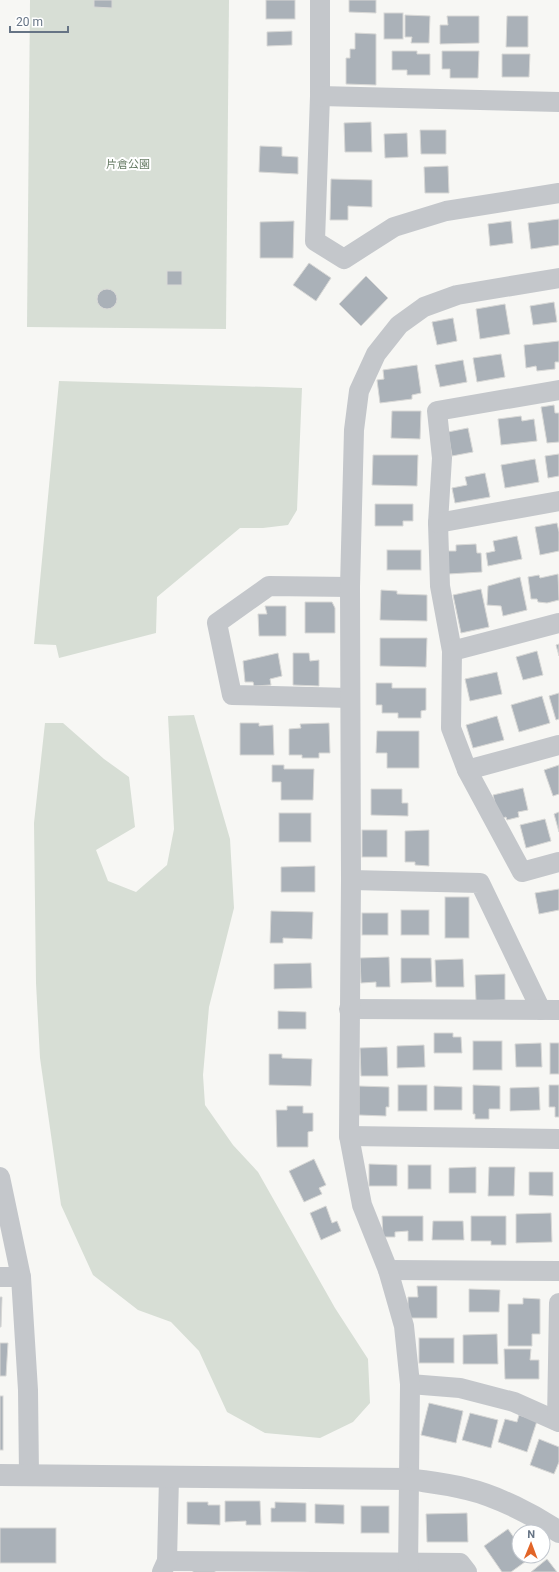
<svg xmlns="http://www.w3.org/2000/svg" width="559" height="1572" font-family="Roboto,'Noto Sans JP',sans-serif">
	<rect width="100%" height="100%" fill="#f7f7f4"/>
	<!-- green -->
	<g fill="#d7ded5">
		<path d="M 30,0 L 229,0 L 226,329 L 27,327 Z"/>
		<path d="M 59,381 L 302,388 L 297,510 L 288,525 L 263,528 L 240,528 L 157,597 L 156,633 L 59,658 L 56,645 L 34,644 Z"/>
		<path d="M 194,715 L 230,839 L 234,908 L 209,1007 L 203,1075 L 205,1105 L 233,1145 L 258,1172 L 335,1308 L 368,1359 L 370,1403 L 353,1422 L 320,1438 L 265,1433 L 227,1412 L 199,1351 L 171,1322 L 138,1310 L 93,1275 L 61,1205 L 40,1058 L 36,983 L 34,823 L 45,723 L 63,723 L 104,759 L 129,777 L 135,827 L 96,850 L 108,881 L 136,892 L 167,865 L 174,829 L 168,716 Z"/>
	</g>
	<!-- building -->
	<g fill="#aab1b8" stroke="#d8d8d6">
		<path d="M 94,0 L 112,0 L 112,8 L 94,7 Z"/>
		<rect x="266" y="0" width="29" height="19"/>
		<path d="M 349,0 L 376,0 L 376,13 L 349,12 Z"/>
		<rect x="384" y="13" width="19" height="26"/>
		<path d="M 405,15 L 430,16 L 429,43 L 411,43 L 412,37 L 405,37 Z"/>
		<path d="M 447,16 L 479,16 L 479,43 L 440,44 L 440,25 L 448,25 Z"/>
		<path d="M 507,16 L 528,16 L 528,47 L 506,47 Z"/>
		<path d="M 292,31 L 292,45 L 267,46 L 267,32 Z"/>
		<path d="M 355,33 L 376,34 L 376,85 L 346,84 L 346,58 L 350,58 L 350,49 L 355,49 Z"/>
		<path d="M 392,51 L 417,51 L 417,54 L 430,54 L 430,75 L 407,75 L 407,70 L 392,70 Z"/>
		<path d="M 442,51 L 479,51 L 478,78 L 450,78 L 450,69 L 442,69 Z"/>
		<path d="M 502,54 L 530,54 L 529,77 L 502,77 Z"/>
		<path d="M 371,122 L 372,152 L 345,152 L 344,123 Z"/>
		<path d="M 420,130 L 446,130 L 446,154 L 421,154 Z"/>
		<path d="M 407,133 L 408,157 L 385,158 L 384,134 Z"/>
		<path d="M 260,146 L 282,147 L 282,156 L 298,157 L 298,174 L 259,172 Z"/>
		<path d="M 448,166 L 449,193 L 425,193 L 424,167 Z"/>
		<path d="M 331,179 L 372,180 L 372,207 L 348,206 L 348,220 L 330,220 Z"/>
		<path d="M 559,219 L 559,245 L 531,249 L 528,223 Z"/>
		<path d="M 294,221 L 293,258 L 260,258 L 260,222 Z"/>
		<path d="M 511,221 L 513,243 L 490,246 L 488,224 Z"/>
		<path d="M 309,263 L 331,278 L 316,301 L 293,285 Z"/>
		<rect x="167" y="271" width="15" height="14"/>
		<path d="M 366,276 L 388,298 L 361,326 L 339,304 Z"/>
		<circle cx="107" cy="299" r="10"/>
		<path d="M 554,302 L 557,322 L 533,325 L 530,306 Z"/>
		<path d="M 505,304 L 510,334 L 480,339 L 476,309 Z"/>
		<path d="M 453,318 L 457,341 L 437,345 L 432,322 Z"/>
		<path d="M 559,341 L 559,362 L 555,362 L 555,369 L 537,371 L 536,366 L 526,368 L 524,345 Z"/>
		<path d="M 501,354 L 505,377 L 477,382 L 473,358 Z"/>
		<path d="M 463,360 L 467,382 L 440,387 L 435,365 Z"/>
		<path d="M 417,365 L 421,393 L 412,395 L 412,399 L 380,403 L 377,380 L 384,379 L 383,370 Z"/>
		<path d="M 554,405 L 555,413 L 559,413 L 559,442 L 547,443 L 541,407 Z"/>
		<path d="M 392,411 L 421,411 L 420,439 L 391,438 Z"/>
		<path d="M 521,416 L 522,421 L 534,419 L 537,441 L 501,445 L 498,419 Z"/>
		<path d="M 468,428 L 473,452 L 452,456 L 448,432 Z"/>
		<path d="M 559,454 L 559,476 L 548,478 L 545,456 Z"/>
		<path d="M 373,455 L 418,455 L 417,486 L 372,485 Z"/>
		<path d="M 535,459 L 539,482 L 505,488 L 501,465 Z"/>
		<path d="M 485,473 L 490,497 L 455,503 L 452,488 L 467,485 L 465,477 Z"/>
		<path d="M 375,504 L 413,504 L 413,521 L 403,521 L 403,526 L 375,526 Z"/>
		<path d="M 557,523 L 559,532 L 559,551 L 540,555 L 535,527 Z"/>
		<path d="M 517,536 L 522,559 L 488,566 L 486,553 L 495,551 L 493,541 Z"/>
		<path d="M 476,544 L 477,553 L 481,553 L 482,572 L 448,574 L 447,551 L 456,551 L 456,545 Z"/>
		<rect x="387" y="550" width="34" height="20"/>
		<path d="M 558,574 L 559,600 L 547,603 L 538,602 L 537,599 L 531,599 L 528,577 L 539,575 L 540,578 Z"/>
		<path d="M 520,577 L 527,610 L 503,616 L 501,606 L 487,605 L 488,586 Z"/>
		<path d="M 481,589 L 489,627 L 461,633 L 453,595 Z"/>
		<path d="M 381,590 L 397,591 L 397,594 L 427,595 L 427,621 L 380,620 Z"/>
		<path d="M 305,602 L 332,602 L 335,608 L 335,633 L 305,633 Z"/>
		<path d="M 265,606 L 286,606 L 286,636 L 259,636 L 258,614 L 267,614 Z"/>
		<path d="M 380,638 L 427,638 L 426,667 L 380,666 Z"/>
		<path d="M 559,644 L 559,656 L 556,645 Z"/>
		<path d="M 537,651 L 543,675 L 523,680 L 516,657 Z"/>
		<path d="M 278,653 L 282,676 L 270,679 L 271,685 L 254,686 L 253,682 L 245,682 L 243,661 Z"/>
		<path d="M 293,653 L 309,653 L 310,661 L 319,660 L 319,686 L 293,685 Z"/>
		<path d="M 497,672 L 502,694 L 470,701 L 465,679 Z"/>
		<path d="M 376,683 L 392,683 L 392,688 L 426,688 L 426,710 L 421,711 L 421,718 L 398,718 L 398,713 L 382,713 L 382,705 L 376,705 Z"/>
		<path d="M 559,693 L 559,719 L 556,720 L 549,696 Z"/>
		<path d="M 542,696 L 550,723 L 519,732 L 511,705 Z"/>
		<path d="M 497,716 L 504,740 L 473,748 L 466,725 Z"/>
		<path d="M 240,723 L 259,723 L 259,726 L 273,725 L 274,755 L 240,755 Z"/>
		<path d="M 329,723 L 330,753 L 319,753 L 319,758 L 302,758 L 302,755 L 289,755 L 289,729 L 301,728 L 300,724 Z"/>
		<path d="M 377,731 L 419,731 L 419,768 L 387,768 L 387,753 L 376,753 Z"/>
		<path d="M 272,765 L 284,765 L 284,769 L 314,769 L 313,800 L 281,800 L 281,782 L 272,782 Z"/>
		<path d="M 559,765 L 559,794 L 553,796 L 544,770 Z"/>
		<path d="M 523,788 L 528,810 L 518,812 L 519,817 L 507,820 L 506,817 L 499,819 L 493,795 Z"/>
		<path d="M 371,789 L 402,789 L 402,803 L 408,803 L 408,816 L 371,815 Z"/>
		<path d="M 559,812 L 559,832 L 554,814 Z"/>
		<rect x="279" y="813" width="32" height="29"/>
		<path d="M 545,819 L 551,841 L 526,848 L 520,825 Z"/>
		<rect x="362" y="830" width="25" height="27"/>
		<path d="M 429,830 L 429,866 L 415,865 L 415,862 L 405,862 L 405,831 Z"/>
		<path d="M 315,866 L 315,892 L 281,892 L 281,867 Z"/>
		<path d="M 559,889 L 559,910 L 539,914 L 535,893 Z"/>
		<rect x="445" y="897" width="24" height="41"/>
		<rect x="401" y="910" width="28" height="25"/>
		<path d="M 271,911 L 313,912 L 312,939 L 283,938 L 283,943 L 270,943 Z"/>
		<rect x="362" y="913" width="26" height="22"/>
		<path d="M 389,957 L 390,987 L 376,987 L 376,982 L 361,983 L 360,958 Z"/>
		<path d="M 401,958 L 431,958 L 432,982 L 401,983 Z"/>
		<path d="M 463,959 L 464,987 L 436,987 L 435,960 Z"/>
		<path d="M 311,963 L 312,988 L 274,989 L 274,964 Z"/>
		<path d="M 505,974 L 505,1000 L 476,1001 L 475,975 Z"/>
		<path d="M 278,1011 L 306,1012 L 306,1029 L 278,1029 Z"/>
		<path d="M 434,1033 L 453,1033 L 453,1037 L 461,1037 L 462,1053 L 434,1053 Z"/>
		<rect x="473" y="1041" width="29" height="29"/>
		<path d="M 541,1043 L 542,1067 L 516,1067 L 515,1044 Z"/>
		<rect x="550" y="1043" width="9" height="31"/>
		<path d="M 424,1045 L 425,1067 L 397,1068 L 397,1046 Z"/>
		<path d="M 387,1047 L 388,1076 L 361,1076 L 360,1048 Z"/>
		<path d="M 269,1054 L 282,1054 L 282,1058 L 312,1059 L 311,1086 L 269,1085 Z"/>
		<rect x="398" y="1085" width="29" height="26"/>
		<path d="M 473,1085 L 500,1086 L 500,1109 L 489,1109 L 489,1119 L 475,1119 L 475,1114 L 473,1114 Z"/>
		<path d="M 549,1085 L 559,1085 L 559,1117 L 555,1117 L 555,1107 L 549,1107 Z"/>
		<path d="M 359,1086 L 389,1087 L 389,1107 L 386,1107 L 386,1116 L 359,1115 Z"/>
		<path d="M 434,1086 L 462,1087 L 462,1110 L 434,1110 Z"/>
		<path d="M 539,1087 L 540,1110 L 510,1111 L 510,1088 Z"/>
		<path d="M 287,1106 L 303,1106 L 303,1113 L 313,1113 L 313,1131 L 308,1132 L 308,1147 L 277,1147 L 276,1110 L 287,1110 Z"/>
		<path d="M 314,1159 L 326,1185 L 319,1188 L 322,1194 L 304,1202 L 289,1171 Z"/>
		<path d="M 369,1164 L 397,1165 L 397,1186 L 369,1186 Z"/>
		<rect x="408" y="1165" width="23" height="24"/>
		<path d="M 476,1167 L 476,1193 L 449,1193 L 449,1168 Z"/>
		<path d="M 489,1167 L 515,1167 L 514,1196 L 488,1196 Z"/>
		<path d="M 529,1172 L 553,1172 L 553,1196 L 529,1195 Z"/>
		<path d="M 326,1206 L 332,1223 L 337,1221 L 341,1231 L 321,1240 L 310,1213 Z"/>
		<path d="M 551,1213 L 552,1242 L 516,1243 L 516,1214 Z"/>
		<path d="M 382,1216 L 423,1216 L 423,1241 L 408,1241 L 408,1231 L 395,1232 L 395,1237 L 383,1237 Z"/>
		<path d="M 471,1216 L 506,1216 L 506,1245 L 491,1245 L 491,1241 L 471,1241 Z"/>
		<path d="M 433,1221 L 463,1221 L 464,1240 L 432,1240 Z"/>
		<path d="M 417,1286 L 437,1286 L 437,1318 L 408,1318 L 408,1297 L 418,1297 Z"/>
		<path d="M 469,1289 L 500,1290 L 499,1312 L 469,1312 Z"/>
		<path d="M 0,1297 L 2,1297 L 1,1327 L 0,1327 Z"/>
		<path d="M 523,1298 L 540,1299 L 540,1334 L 532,1334 L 532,1346 L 508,1346 L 508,1304 L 523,1304 Z"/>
		<path d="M 497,1334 L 498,1364 L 463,1364 L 463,1335 Z"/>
		<rect x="419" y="1338" width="35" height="25"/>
		<path d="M 0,1343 L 8,1343 L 6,1376 L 0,1376 Z"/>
		<path d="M 504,1349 L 531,1349 L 530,1360 L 539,1360 L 539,1379 L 505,1379 Z"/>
		<rect x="0" y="1396" width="3" height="54"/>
		<path d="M 429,1403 L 463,1411 L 456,1443 L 421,1435 Z"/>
		<path d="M 470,1413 L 498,1420 L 491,1448 L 462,1440 Z"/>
		<path d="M 519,1415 L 537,1421 L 527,1452 L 498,1442 L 505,1419 L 517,1422 Z"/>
		<path d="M 539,1439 L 559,1447 L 559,1462 L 554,1474 L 530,1465 Z"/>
		<path d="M 225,1501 L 260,1501 L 261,1525 L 246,1525 L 246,1521 L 225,1522 Z"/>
		<path d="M 187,1502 L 208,1502 L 208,1505 L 220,1505 L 220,1525 L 187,1524 Z"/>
		<path d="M 275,1502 L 306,1503 L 306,1522 L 271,1522 L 271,1508 L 275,1508 Z"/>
		<path d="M 315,1504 L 344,1505 L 344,1524 L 315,1523 Z"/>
		<rect x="361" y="1506" width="28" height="27"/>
		<path d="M 467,1513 L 468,1542 L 427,1542 L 426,1514 Z"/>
		<rect x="0" y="1528" width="56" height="35"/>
		<path d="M 508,1529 L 519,1545 L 519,1556 L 527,1556 L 529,1559 L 511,1572 L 502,1572 L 484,1546 Z"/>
		<path d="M 547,1559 L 557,1572 L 531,1572 Z"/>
		<rect x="193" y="1569" width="22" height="3"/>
	</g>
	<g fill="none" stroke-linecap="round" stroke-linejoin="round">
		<!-- minor -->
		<g stroke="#c4c7cb" stroke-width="20">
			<path d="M 320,0 L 320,96 L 315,241 L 344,259 L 394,227 L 446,211 L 559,193"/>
			<path d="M 320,96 L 559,102"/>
			<path d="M 559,390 L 437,411 L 442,458 L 438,523 L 440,586 L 452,651 L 451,728 L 467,770 L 522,872 L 559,862"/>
			<path d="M 438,523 L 559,501"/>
			<path d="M 350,587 L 269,586 L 217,623 L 232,695 L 350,698"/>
			<path d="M 452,651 L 559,623"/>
			<path d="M 467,770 L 559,745"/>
			<path d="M 351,880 L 480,883 L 541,1010"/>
			<path d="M 349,1009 L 559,1010"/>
			<path d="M 349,1136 L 559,1139"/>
			<path d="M 0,1177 L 21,1277 L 28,1390 L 29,1475"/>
			<path d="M 388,1270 L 559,1271"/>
			<path d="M 0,1277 L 21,1277"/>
			<path d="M 410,1384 L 460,1388 L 514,1402 L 559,1422"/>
			<path d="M 557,1421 L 559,1303"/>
			<path d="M 167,1561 L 460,1563 L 467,1572"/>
			<path d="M 162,1572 L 167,1561 L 169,1477"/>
			<path d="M 408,1572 L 410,1384 L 404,1326 L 388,1270 L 362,1205 L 349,1136 L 351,880 L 350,587 L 354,430 L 359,391 L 376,354 L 399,325 L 424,307 L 457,295 L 559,278"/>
		</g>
		<!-- tertiary -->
		<path stroke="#c4c7cb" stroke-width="22" d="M 0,1475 L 409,1479 C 428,1482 448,1484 467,1489 C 497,1496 534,1515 559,1532"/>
	</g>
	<g text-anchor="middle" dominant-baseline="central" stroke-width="4" stroke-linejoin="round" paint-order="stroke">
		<!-- park labels -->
		<g font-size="11" fill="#677c65" stroke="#fff">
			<text x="128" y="164">片倉公園</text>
		</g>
	</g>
	<!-- north arrow -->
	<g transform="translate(531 1544) rotate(1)"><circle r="19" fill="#ffffff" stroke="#c2c7ce"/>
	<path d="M0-3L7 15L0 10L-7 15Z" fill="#e26528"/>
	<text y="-6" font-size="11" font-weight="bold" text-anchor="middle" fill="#667485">N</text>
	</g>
	<!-- scale -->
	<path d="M10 26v6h58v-6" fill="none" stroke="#667485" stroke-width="2"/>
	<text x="16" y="26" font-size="12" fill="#667485" stroke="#ffffff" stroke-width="3" paint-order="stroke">20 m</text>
</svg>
